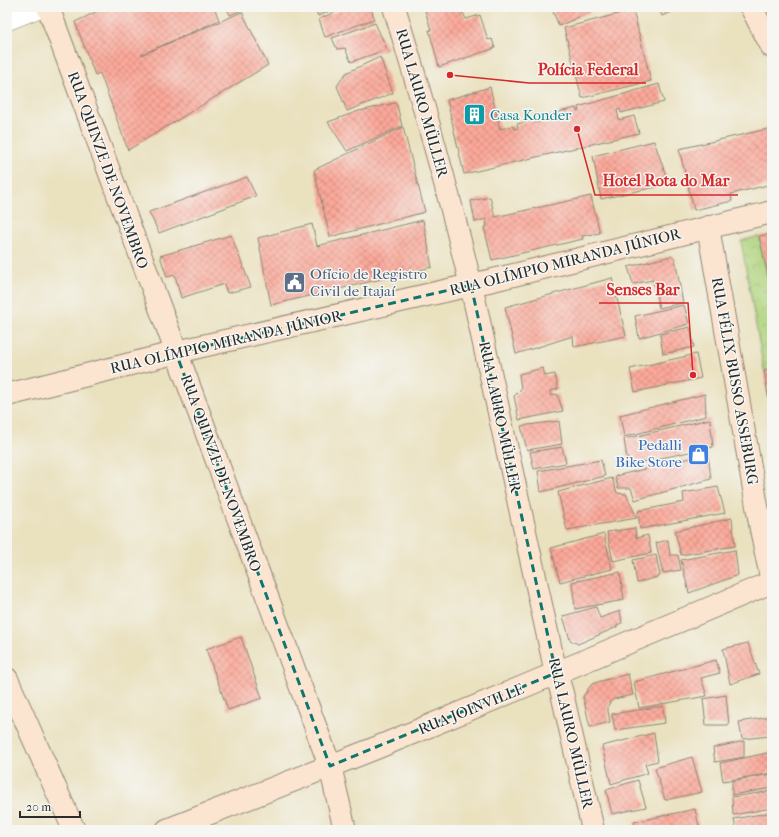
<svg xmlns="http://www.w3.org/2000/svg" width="779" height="837" font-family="'IM FELL French Canon',serif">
	<defs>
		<pattern id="park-crowns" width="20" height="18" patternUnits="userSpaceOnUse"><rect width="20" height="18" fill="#afd37c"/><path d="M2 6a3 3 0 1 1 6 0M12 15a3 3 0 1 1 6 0" fill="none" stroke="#97b56b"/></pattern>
		<pattern id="building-cross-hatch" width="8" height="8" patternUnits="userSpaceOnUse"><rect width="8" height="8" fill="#fca99a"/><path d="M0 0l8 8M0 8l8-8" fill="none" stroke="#cc8a7e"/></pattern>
	</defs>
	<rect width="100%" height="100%" fill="#f6f6f2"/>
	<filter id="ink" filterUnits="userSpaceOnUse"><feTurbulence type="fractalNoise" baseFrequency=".025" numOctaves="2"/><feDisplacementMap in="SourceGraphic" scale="8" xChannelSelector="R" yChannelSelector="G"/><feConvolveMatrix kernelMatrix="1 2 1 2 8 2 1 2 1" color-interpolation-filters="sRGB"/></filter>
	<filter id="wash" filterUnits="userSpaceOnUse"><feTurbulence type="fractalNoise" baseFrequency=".012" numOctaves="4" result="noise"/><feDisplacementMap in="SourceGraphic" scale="16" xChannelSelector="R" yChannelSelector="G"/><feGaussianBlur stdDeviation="0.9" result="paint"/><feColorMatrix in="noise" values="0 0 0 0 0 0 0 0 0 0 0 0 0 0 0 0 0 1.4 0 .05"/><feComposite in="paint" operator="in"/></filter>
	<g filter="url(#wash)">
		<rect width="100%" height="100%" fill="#eae1bf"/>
		<!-- park -->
		<path fill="url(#park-crowns)" stroke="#6d7f54" d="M 759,236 L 772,293 L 772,370 L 764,371 L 741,241 Z"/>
		<g id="blocks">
			<!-- building -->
			<g fill="url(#building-cross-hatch)">
				<path d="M 106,7 L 214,7 L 219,20 L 141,55 L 242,12 L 268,65 L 128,150 L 100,73 L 95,75 L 75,22 Z"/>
				<path d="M 226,7 L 249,7 L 230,15 Z"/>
				<path d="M 314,7 L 339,7 L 318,16 Z"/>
				<path d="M 347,7 L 371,7 L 374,19 L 325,37 L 319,19 Z"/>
				<path d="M 424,7 L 460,7 L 466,19 L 480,15 L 488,40 L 492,39 L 495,48 L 439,67 L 429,30 L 431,30 Z"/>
				<path d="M 551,7 L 601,7 L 559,26 Z"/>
				<path d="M 658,7 L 682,7 L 662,16 Z"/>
				<path d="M 633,10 L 651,81 L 582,98 L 564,28 Z"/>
				<path d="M 375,23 L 387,49 L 351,62 L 345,48 L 337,49 L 332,38 Z"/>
				<path d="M 380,57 L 393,93 L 347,111 L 337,86 L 346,73 Z"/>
				<path d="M 659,84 L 664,102 L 621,113 L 620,109 L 617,110 L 619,120 L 634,116 L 639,133 L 464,174 L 447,100 L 490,87 L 500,129 L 513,126 L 514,129 L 518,128 L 517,124 L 533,120 L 535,123 L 539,122 L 538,119 L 554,114 L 555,117 L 560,116 L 559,112 L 576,108 L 577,111 L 579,111 L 578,107 Z"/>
				<path d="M 395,103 L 397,105 L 402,126 L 347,151 L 328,122 L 359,111 Z"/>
				<path d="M 403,127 L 425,212 L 330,237 L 314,170 Z"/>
				<path d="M 772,128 L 772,184 L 731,194 L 732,201 L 694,210 L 679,149 Z"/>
				<path d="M 654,141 L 669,184 L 601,199 L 593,156 Z"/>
				<path d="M 247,177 L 256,196 L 159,233 L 149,212 Z"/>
				<path d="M 591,196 L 600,233 L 582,236 L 583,239 L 492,260 L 484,227 L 487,227 L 486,219 L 475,222 L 471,201 L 490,197 L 495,217 Z"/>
				<path d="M 423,220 L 432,267 L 271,305 L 258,238 L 312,224 L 317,246 Z"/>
				<path d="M 772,234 L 772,290 L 771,290 L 759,236 Z"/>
				<path d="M 231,235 L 251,287 L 227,293 L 224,284 L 181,298 L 175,275 L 167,277 L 160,256 Z"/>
				<path d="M 671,256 L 675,259 L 683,303 L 659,308 L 653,280 L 633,284 L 628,267 Z"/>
				<path d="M 612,278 L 626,336 L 574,347 L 573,336 L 516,354 L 505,307 Z"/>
				<path d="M 684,305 L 689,324 L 639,338 L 635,316 Z"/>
				<path d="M 690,327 L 694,347 L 663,354 L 660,334 Z"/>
				<path d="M 696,354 L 701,378 L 635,392 L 630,369 Z"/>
				<path d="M 543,368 L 545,376 L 555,374 L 558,389 L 550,391 L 551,396 L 557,394 L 563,411 L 519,420 L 514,396 L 521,389 L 519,374 Z"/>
				<path d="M 772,370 L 772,414 L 771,414 L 764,371 Z"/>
				<path d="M 705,394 L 706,416 L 624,437 L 620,415 Z"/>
				<path d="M 710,419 L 713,447 L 628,465 L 624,439 Z"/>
				<path d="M 559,421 L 562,444 L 527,450 L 521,426 Z"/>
				<path d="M 562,447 L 566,463 L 534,469 L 530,452 Z"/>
				<path d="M 708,454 L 711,479 L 635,500 L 631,488 L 618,488 L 615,476 Z"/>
				<path d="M 601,460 L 605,476 L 541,492 L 538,471 Z"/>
				<path d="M 612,478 L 617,493 L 626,494 L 637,518 L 567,530 L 558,492 Z"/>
				<path d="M 718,487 L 725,513 L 640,529 L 638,511 L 684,502 L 683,493 Z"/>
				<path d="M 732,518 L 735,546 L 681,555 L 675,531 Z"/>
				<path d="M 635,528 L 636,538 L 648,535 L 651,553 L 613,561 L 607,532 Z"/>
				<path d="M 604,534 L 612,569 L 560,582 L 551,548 Z"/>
				<path d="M 668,540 L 670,555 L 678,555 L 681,570 L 663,573 L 656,543 Z"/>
				<path d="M 735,550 L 738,575 L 689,593 L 681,560 Z"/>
				<path d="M 656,555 L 660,576 L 637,583 L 633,560 Z"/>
				<path d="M 620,572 L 624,600 L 575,609 L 572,582 Z"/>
				<path d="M 596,607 L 600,618 L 620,611 L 622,623 L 617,625 L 617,627 L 578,644 L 570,640 L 563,616 Z"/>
				<path d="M 241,637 L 262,698 L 228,710 L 206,649 Z"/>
				<path d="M 748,643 L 759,674 L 730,684 L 723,649 Z"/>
				<path d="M 716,660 L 720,673 L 701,678 L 707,696 L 639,708 L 634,682 Z"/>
				<path d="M 628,674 L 633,695 L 614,699 L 610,702 L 608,706 L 608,711 L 610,722 L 590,727 L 583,697 L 588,689 L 592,684 L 601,681 Z"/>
				<path d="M 726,695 L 729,725 L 706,725 L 703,699 Z"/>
				<path d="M 663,706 L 665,723 L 615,730 L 612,714 Z"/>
				<path d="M 769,717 L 771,736 L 742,739 L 739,722 Z"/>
				<path d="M 654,733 L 658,761 L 645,764 L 648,773 L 611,784 L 602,746 Z"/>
				<path d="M 744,741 L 744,757 L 715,762 L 713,748 Z"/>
				<path d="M 772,752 L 772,773 L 723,781 L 720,763 Z"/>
				<path d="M 692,757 L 702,792 L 665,800 L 655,768 Z"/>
				<path d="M 772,774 L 772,788 L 732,795 L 732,781 Z"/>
				<path d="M 638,780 L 646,807 L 612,814 L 606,790 Z"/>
				<path d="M 772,791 L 772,808 L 733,815 L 732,797 Z"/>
				<path d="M 695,809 L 700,830 L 636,830 L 634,822 Z"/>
				<path d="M 772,812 L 772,830 L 736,830 L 734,819 Z"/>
			</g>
		</g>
	</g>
	<g filter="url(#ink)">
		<use href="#blocks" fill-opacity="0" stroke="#8a8675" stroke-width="1"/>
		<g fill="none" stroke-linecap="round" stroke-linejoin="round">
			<defs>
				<path id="street" d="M 7,21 L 42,7"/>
				<g id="secondary">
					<path d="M 48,7 L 185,375 L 330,766 L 345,830"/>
					<path d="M 394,7 C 424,105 452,203 475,303 L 556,673 L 562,693 L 593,830"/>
					<path d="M 751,7 L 772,47"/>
					<path d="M 708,227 L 761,529 L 772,582"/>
					<path d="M 7,395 L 198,347 L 493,280 L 772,212"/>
					<path d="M 7,679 L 74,830"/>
					<path d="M 167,830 L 376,748 L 530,684 L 587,660 L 772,582"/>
				</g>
			</defs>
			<!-- street casing -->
			<use href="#street" stroke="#8a8675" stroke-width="20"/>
			<!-- secondary casing -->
			<use href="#secondary" stroke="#8a8675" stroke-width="24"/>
			<!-- street -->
			<use href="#street" stroke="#fff" stroke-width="19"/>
			<!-- secondary -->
			<use href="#secondary" stroke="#fce5d0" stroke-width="22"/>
		</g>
	</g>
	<!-- marked area -->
	<path fill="none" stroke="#0f766e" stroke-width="3" stroke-dasharray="8 5" stroke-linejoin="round" d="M 471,285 L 556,673 L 330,766 L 176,353 Z"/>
	<!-- icons -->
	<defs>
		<symbol id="building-square" viewBox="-11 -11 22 22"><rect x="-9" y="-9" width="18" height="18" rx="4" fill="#0f9aa8" stroke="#f6f6f2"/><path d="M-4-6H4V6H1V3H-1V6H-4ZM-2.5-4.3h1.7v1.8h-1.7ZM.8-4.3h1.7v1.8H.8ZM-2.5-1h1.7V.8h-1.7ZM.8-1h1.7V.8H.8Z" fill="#fff"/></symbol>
		<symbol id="civic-square" viewBox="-11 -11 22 22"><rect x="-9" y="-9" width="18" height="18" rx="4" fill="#5c6f8a" stroke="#f6f6f2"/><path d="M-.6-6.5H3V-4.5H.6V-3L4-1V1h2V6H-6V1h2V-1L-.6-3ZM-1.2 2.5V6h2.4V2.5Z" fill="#fff"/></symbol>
		<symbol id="shop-square" viewBox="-11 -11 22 22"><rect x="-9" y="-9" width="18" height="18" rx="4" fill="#3f7fe0" stroke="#f6f6f2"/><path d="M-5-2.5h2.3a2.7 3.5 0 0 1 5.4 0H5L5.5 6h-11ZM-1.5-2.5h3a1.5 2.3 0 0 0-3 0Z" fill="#fff"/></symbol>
	</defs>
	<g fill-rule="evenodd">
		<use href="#building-square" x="462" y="102" width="25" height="25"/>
		<use href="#civic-square" x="282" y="270" width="25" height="25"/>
		<use href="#shop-square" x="686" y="442" width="25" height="25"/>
	</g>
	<g text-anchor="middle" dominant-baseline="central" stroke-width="3" stroke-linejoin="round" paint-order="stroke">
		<!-- street labels -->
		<g font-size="15" fill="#2b2b2b" stroke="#f6f6f2">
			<text transform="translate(422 103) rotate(74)">RUA LAURO MÜLLER</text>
			<text transform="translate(108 170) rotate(70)">RUA QUINZE DE NOVEMBRO</text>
			<text transform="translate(565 262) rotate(-14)">RUA OLÍMPIO MIRANDA JÚNIOR</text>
			<text transform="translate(226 342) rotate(-13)">RUA OLÍMPIO MIRANDA JÚNIOR</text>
			<text transform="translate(735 381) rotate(80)">RUA FÉLIX BUSSO ASSEBURG</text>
			<text transform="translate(500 417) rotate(78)">RUA LAURO MÜLLER</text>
			<text transform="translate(221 473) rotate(70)">RUA QUINZE DE NOVEMBRO</text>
			<text transform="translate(471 709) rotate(-22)">RUA JOINVILLE</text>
			<text transform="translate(571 733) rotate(77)">RUA LAURO MÜLLER</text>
		</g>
		<!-- culture labels -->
		<g font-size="15" fill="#0d838f" stroke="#f6f6f2" text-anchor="start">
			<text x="490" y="115">Casa Konder</text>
		</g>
		<!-- service labels -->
		<g font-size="15" fill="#4e5e75" stroke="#f6f6f2" text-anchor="start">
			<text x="310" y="274">Ofício de Registro<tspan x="310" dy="17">Civil de Itajaí</tspan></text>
		</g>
		<!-- shop labels -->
		<g font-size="15" fill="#366cbe" stroke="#f6f6f2" text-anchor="end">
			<text x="682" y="445">Pedalli<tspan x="682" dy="17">Bike Store</tspan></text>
		</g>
	</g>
	<!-- callouts -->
	<path fill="none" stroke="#d62828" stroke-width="1.5" d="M450 75L529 83H646M577 129L595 195H738M693 375L688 303H599"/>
	<g fill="#d62828" stroke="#f6f6f2" stroke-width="1.5">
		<circle cx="450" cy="75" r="4"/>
		<circle cx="577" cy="129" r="4"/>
		<circle cx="693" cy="375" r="4"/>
	</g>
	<g font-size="16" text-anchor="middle" font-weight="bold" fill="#d62828" stroke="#f6f6f2" stroke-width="3" stroke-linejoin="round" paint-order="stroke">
		<text x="588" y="75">Polícia Federal</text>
		<text x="666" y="186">Hotel Rota do Mar</text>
		<text x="643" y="295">Senses Bar</text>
	</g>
	<!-- margin -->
	<rect width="779" height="837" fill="none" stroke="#f6f6f2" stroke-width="24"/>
	<!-- scale -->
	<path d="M20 811v6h60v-6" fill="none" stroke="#2b2b2b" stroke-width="2"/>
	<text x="26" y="811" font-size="12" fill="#2b2b2b" stroke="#f6f6f2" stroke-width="3" paint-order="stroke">20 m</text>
</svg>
